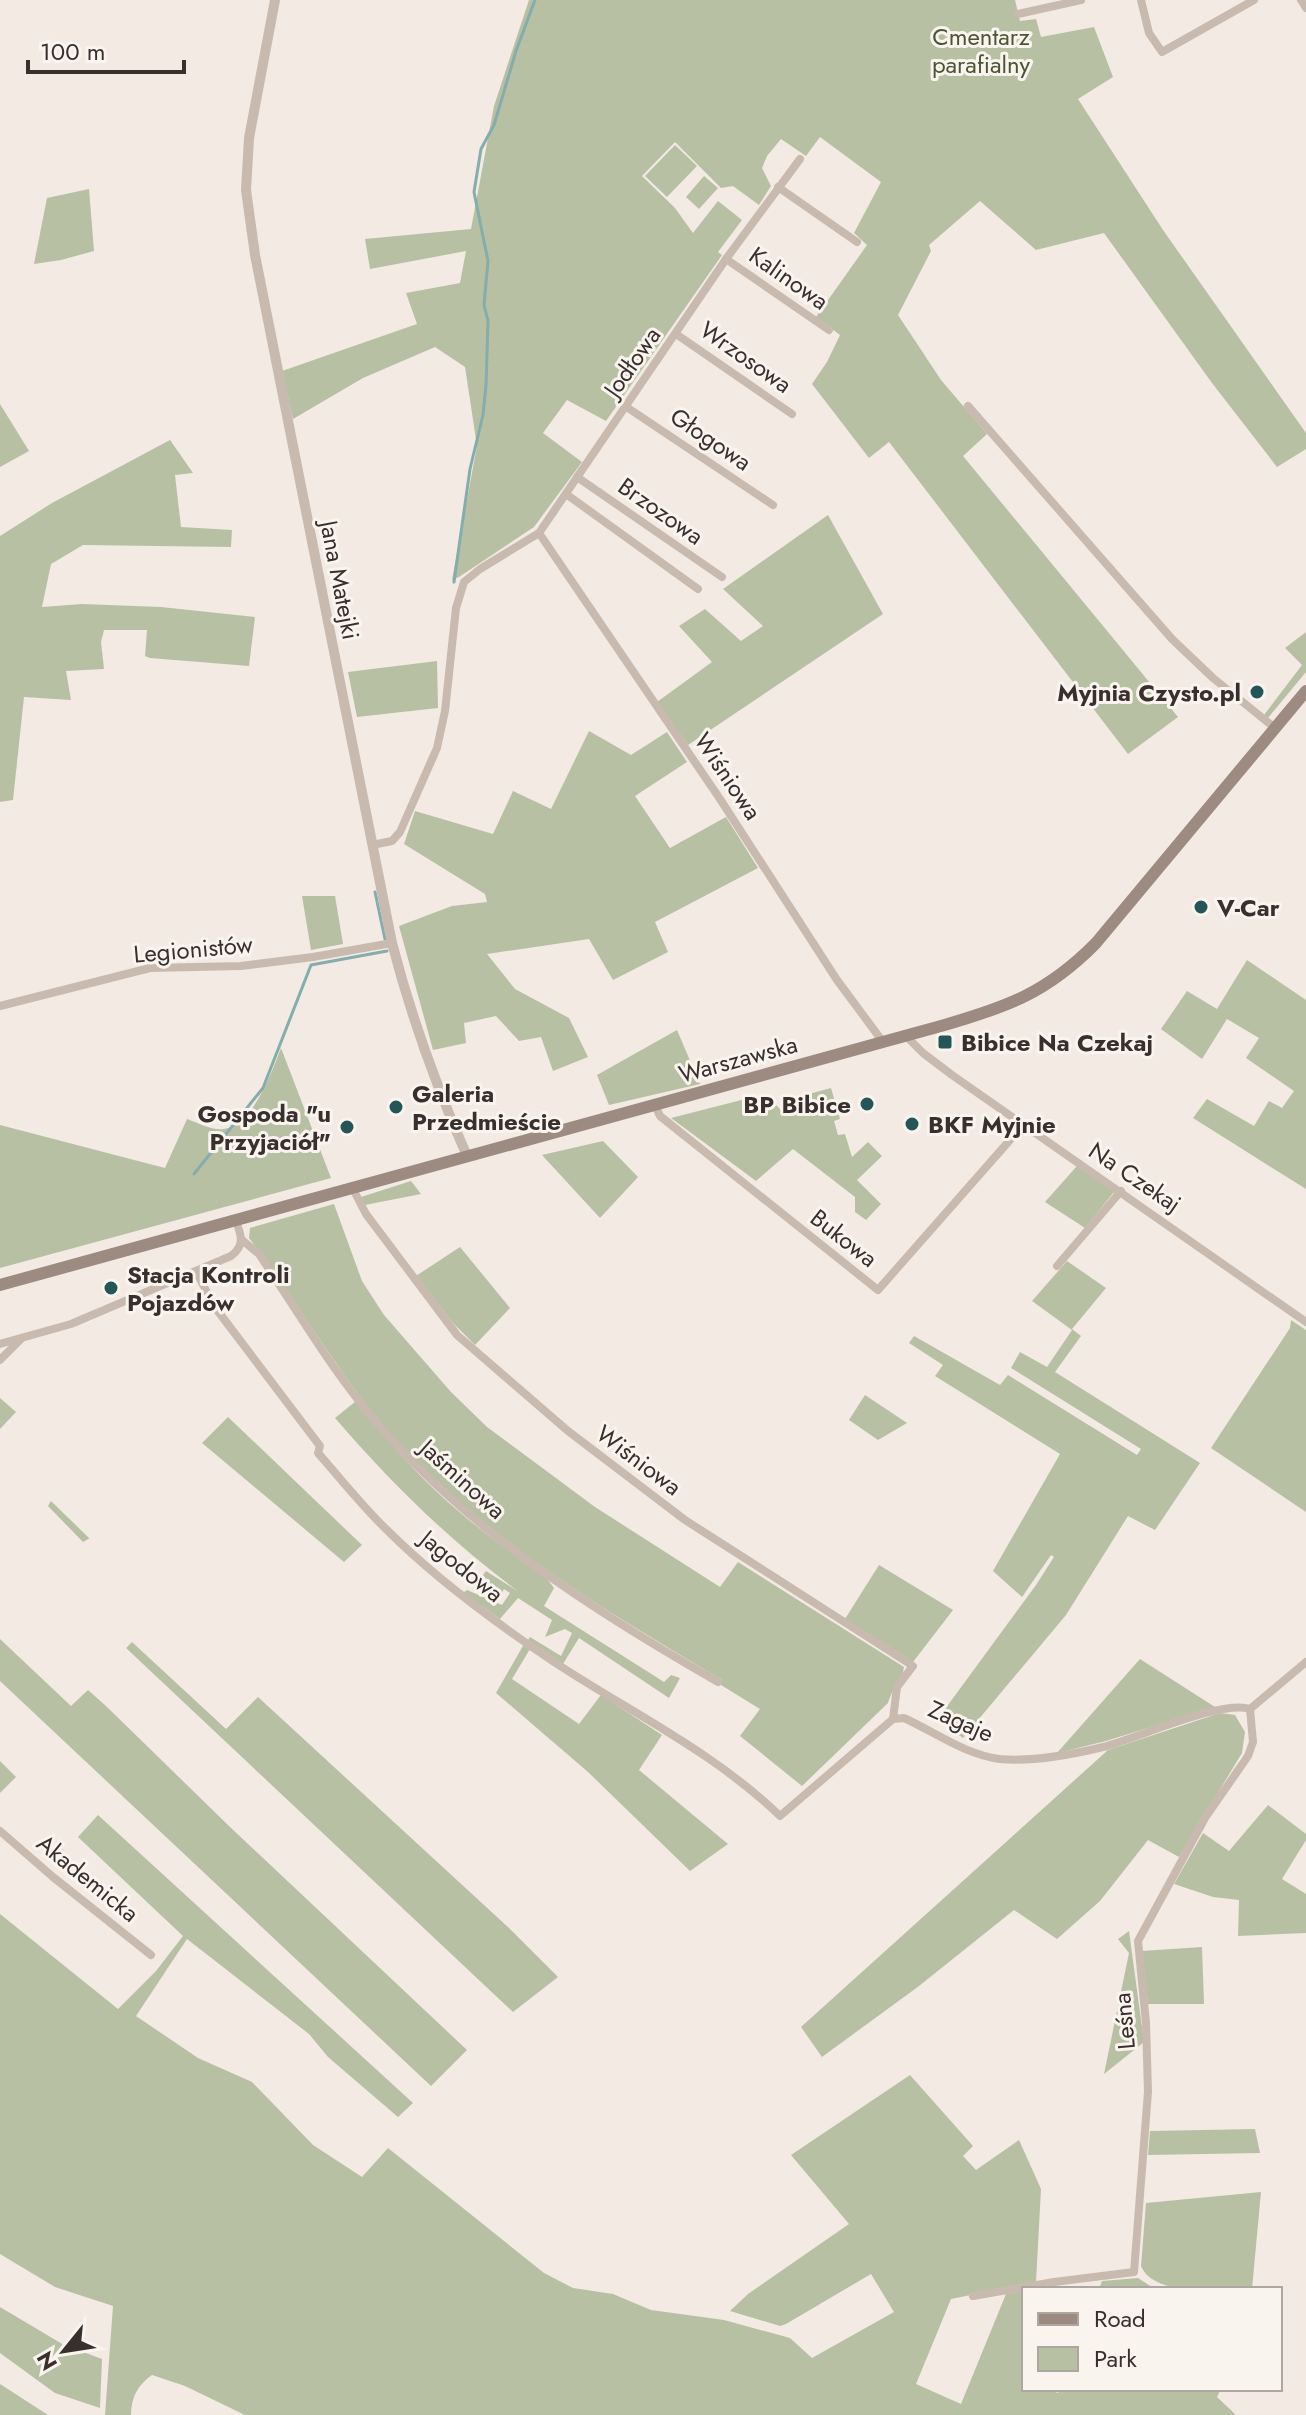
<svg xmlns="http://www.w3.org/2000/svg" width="1306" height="2415" font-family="Jost,sans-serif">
	<rect width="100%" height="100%" fill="#f2eae3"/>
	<!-- green -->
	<g fill="#b8c0a4">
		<path d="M 529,0 L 1015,0 L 1020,21 L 1036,19 L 1041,37 L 1094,27 L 1113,77 L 1078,99 L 1163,230 L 1306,433 L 1306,449 L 1277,467 L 1212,383 L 1104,233 L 1036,250 L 980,201 L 929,245 L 931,251 L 898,315 L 941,380 L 987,434 L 963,456 L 1178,717 L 1128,754 L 889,442 L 869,458 L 812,384 L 827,362 L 840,335 L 816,317 L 867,245 L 854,233 L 881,182 L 820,137 L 806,156 L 781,139 L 767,156 L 762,168 L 771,186 L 759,205 L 733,186 L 721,188 L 675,142 L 642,176 L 675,208 L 693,233 L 718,201 L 742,220 L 718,252 L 722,255 L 606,421 L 567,400 L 543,433 L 582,462 L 534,527 L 459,577 L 452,580 L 477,446 L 465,367 L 435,347 L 363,378 L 293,419 L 282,371 L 417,324 L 406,293 L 460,283 L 466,251 L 370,269 L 365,239 L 471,229 L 494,106 Z"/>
		<path d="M 675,145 L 697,166 L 667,197 L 645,176 Z"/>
		<path d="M 704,176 L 718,188 L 699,209 L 686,197 Z"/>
		<path d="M 89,189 L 94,251 L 61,260 L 34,264 L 47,198 Z"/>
		<path d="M 0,404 L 29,451 L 0,467 Z"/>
		<path d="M 170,440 L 193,473 L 175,475 L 181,527 L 232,530 L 231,547 L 83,545 L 51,564 L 42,607 L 82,604 L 161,607 L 255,617 L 249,666 L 150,658 L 145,656 L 147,630 L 104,630 L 101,642 L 104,669 L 66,671 L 71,700 L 24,697 L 13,800 L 0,802 L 0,536 L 52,503 Z"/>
		<path d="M 828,515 L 883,614 L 688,745 L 657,702 L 712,662 L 679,626 L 705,609 L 741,641 L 763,626 L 723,589 Z"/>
		<path d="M 1306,632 L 1306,672 L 1268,718 L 1264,715 L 1302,665 L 1285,648 Z"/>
		<path d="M 437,661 L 438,708 L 357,717 L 348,672 Z"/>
		<path d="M 589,731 L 631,755 L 667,732 L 687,762 L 635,796 L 670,848 L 726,817 L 758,868 L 655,922 L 668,952 L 613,980 L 589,939 L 487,954 L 515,989 L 569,1018 L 588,1057 L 553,1071 L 541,1037 L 519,1041 L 496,1016 L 464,1023 L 466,1043 L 433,1050 L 399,926 L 452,906 L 487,902 L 485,894 L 404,844 L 415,811 L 493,834 L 513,791 L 551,809 Z"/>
		<path d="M 302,896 L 335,896 L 343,944 L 311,950 Z"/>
		<path d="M 1247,960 L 1306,1000 L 1306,1189 L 1193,1118 L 1207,1099 L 1254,1126 L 1269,1101 L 1282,1108 L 1294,1091 L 1246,1058 L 1259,1038 L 1227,1019 L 1202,1059 L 1161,1029 L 1187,991 L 1217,1009 Z"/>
		<path d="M 677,1030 L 700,1084 L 609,1105 L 597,1075 Z"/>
		<path d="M 281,1048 L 331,1178 L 0,1268 L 0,1125 L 165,1168 L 187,1119 C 198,1123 213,1131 224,1129 C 253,1126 272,1071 281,1048 Z"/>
		<path d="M 831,1088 L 840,1119 L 834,1121 L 838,1135 L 845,1134 L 852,1157 L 868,1142 L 882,1156 L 857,1180 L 881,1204 L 866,1220 L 855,1212 L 855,1197 L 793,1149 L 756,1181 L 671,1118 L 765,1094 L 786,1115 L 790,1112 L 784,1105 L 783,1101 Z"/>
		<path d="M 603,1141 L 638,1177 L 600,1218 L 542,1155 Z"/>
		<path d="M 1077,1166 L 1114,1192 L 1085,1228 L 1045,1202 Z"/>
		<path d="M 411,1181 L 421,1194 L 365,1205 L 361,1197 Z"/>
		<path d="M 334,1204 L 362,1281 L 384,1315 L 451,1392 L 487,1427 L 595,1507 L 720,1587 L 738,1562 L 904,1667 C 903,1680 891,1690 888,1703 L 802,1786 L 740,1736 L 760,1709 L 721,1685 L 722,1680 C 604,1609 482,1540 391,1435 C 338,1374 298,1302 249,1238 L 250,1228 Z"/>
		<path d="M 460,1247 L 510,1308 L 475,1345 L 454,1324 L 416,1276 Z"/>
		<path d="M 1067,1261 L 1106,1288 L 1072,1329 L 1081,1336 L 1055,1372 L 1200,1463 L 1155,1530 L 1128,1516 L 1066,1615 L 963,1738 L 937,1720 L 1036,1585 L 1054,1557 L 1051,1555 L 1022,1597 L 993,1571 L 1060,1454 L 935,1376 L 943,1365 L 909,1343 L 914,1336 L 1000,1385 L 1008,1375 L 1137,1455 L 1141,1449 L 1011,1368 L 1020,1352 L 1047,1367 L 1072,1330 L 1032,1301 Z"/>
		<path d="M 1291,1320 L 1306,1330 L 1306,1512 L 1211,1448 L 1290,1328 Z"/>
		<path d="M 865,1395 L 907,1423 L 878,1440 L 849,1420 Z"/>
		<path d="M 0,1398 L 16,1412 L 0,1429 Z"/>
		<path d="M 356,1401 C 388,1442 423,1482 463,1515 C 490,1538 520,1558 548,1580 L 554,1588 L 544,1606 L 664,1682 L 671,1675 L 680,1678 L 669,1698 L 579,1638 L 563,1664 L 528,1640 L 530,1637 L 561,1656 L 572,1633 L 565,1629 L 545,1637 L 552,1620 L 518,1598 L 500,1619 L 463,1593 L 467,1590 L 502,1605 L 510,1593 L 504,1589 L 499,1597 L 483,1586 L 487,1580 L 483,1575 L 486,1571 L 519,1592 C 449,1540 392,1484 335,1418 Z"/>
		<path d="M 228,1417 L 362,1545 L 344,1562 L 202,1443 Z"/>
		<path d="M 51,1501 L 89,1538 L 90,1538 L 83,1542 L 48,1506 Z"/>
		<path d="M 879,1565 L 953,1610 L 913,1662 L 845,1619 Z"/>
		<path d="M 0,1639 L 71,1706 L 88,1690 L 106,1706 L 229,1826 L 467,2050 L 431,2086 L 0,1681 Z"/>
		<path d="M 132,1642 L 226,1729 L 258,1697 L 509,1928 L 558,1977 L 513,2012 L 126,1648 Z"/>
		<path d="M 524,1644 L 530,1649 L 512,1679 L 579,1724 L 601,1695 L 662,1735 L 639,1770 L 728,1844 L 690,1871 L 588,1772 L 496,1693 Z"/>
		<path d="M 1140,1659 L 1215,1707 L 1106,1741 L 1057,1753 Z"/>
		<path d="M 1220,1713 L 1235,1715 L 1245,1732 L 1242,1753 L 1179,1857 L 1148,1840 L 1100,1901 L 1057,1939 L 1014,1910 L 919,1986 L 822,2057 L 801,2027 L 1108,1750 Z"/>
		<path d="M 0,1761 L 16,1777 L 0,1793 Z"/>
		<path d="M 1268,1805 L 1306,1834 L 1306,1840 L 1282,1879 L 1306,1894 L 1306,1933 L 1238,1936 L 1239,1900 L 1213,1897 L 1174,1884 L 1203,1833 L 1229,1851 Z"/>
		<path d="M 98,1815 L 413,2103 L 398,2117 L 328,2057 L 309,2034 L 187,1939 L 136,2016 L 198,2058 L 252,2082 L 313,2145 L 362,2177 L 388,2148 L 544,2273 L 573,2288 L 613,2294 L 651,2310 L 724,2320 L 790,2338 L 812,2358 L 894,2312 L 871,2274 L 786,2324 L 780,2326 L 730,2311 L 748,2294 L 849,2224 L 791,2155 L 910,2075 L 973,2146 L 963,2156 L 976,2170 L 1019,2140 L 1041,2189 L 1036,2282 L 951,2299 L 916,2384 L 961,2404 L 1006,2294 L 1024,2291 L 1024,2389 L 1048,2389 L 1058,2393 L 1060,2389 L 1221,2389 L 1217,2397 L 1236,2415 L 245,2415 L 185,2386 L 152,2375 C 138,2385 131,2397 131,2415 L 105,2415 L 113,2306 L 55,2287 L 0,2254 L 0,1914 L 118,2009 L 156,1971 L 183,1936 L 78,1837 Z"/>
		<path d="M 1129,1931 L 1144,2042 L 1104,2074 L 1129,1953 L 1118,1939 Z"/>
		<path d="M 1202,1947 L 1204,2004 L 1148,2004 L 1142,1951 Z"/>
		<path d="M 1255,2129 L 1260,2153 L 1148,2155 L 1150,2131 Z"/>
		<path d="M 1261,2192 L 1252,2289 C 1224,2289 1154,2298 1141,2266 L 1146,2203 Z"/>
		<path d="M 1138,2278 L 1155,2289 L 1099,2289 L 1102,2281 Z"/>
		<path d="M 0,2307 L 64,2345 L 102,2359 L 100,2408 L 55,2393 L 0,2353 Z"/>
		<path d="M 0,2384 L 48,2415 L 0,2415 Z"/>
	</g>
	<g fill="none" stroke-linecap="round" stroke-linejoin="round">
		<!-- stream -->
		<g stroke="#84adac" stroke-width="3">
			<path d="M 454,582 L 470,469 L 483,415 L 486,385 L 488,321 L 484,305 L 488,261 L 474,192 L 481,149 L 494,125 L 516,51 L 535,0"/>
			<path d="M 375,892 L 385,939"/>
			<path d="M 194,1174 L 263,1088 L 311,965 L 387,951"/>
		</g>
		<!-- minor -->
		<g stroke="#c9baaf" stroke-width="8">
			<path d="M 1141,0 L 1149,33 L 1162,52 L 1254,0"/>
			<path d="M 1301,0 L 1306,8"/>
			<path d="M 1018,14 L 1081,0"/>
			<path d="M 778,187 L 857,242"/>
			<path d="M 726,259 L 829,330"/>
			<path d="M 676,334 L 792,414"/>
			<path d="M 625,406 L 773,505"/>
			<path d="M 968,406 L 1172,639 L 1213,678 L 1275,728"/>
			<path d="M 577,477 L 722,577"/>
			<path d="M 566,494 L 698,589"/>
			<path d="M 539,533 L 720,799 L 837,980 L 883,1042"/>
			<path d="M 372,845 L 392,841 L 400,832 L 437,748 L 445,711 L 456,608 L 464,582 L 480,569 L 539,533 L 726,259 L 800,159"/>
			<path d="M 0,1006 L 150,968 L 241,966 L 313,957 L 392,943"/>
			<path d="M 905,1035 L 923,1053 L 952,1075 L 1306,1322"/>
			<path d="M 655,1105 L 660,1116 L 878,1290 L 1024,1124"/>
			<path d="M 352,1187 L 366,1214 L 457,1335 L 568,1431 L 685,1520 L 913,1666 L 897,1687 L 893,1719"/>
			<path d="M 242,1240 L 259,1254 C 297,1310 332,1371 377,1423 C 470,1532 594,1611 718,1682"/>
			<path d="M 1057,1266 L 1121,1191"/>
			<path d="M 196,1271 L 214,1306 L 320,1446 L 318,1453 C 341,1479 362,1506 387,1530 C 437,1580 496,1623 554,1662 C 630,1712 714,1752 780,1816 L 893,1719 L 904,1718 C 935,1732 966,1755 1000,1759 C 1034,1762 1070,1755 1103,1747 C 1136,1739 1222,1699 1250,1709"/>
			<path d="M 0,1344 L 71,1324 L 231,1256 C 246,1245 241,1234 235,1219"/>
			<path d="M 0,1360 L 21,1339"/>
			<path d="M 1250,1709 L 1306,1662"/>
			<path d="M 0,1831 L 53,1877 L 151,1955"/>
			<path d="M 973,2296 L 1054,2282 L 1134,2272 L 1148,2092 L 1146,2023 L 1138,1941 L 1205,1818 L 1248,1756 L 1253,1742 L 1250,1709"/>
		</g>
		<!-- tertiary -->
		<path stroke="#c9baaf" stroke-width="10" d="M 275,0 L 249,138 L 246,190 L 255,255 L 392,943 C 411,1016 436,1086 467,1156"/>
		<!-- secondary -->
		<path stroke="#9d8a81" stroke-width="12" d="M 0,1285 L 941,1026 C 1007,1007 1047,993 1096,943 L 1306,691"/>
	</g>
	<!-- markers -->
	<g fill="#255657" stroke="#faf4ef" stroke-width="3">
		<circle cx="1257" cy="692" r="8"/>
		<circle cx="1201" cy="907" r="8"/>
		<rect x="937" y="1034" width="16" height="16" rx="4"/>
		<circle cx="867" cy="1104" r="8"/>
		<circle cx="396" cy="1107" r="8"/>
		<circle cx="912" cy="1124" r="8"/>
		<circle cx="347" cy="1127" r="8"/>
		<circle cx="111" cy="1288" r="8"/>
	</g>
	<g text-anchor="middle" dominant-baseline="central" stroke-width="6" stroke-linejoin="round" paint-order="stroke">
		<!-- park labels -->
		<g font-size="24" fill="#4a5532" stroke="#faf4ef">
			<text x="981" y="36">Cmentarz<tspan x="981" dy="28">parafialny</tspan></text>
		</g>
		<!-- street labels -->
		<g font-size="24" fill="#39302d" stroke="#faf4ef">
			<text transform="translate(789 278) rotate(35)">Kalinowa</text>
			<text transform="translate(746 357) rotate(35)">Wrzosowa</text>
			<text transform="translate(632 362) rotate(-55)">Jodłowa</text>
			<text transform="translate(711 439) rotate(34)">Głogowa</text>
			<text transform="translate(661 511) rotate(35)">Brzozowa</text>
			<text transform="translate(340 580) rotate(79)">Jana Matejki</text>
			<text transform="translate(728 776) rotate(56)">Wiśniowa</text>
			<text transform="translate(193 949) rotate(-5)">Legionistów</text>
			<text transform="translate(738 1059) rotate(-15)">Warszawska</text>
			<text transform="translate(1135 1177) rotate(34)">Na Czekaj</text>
			<text transform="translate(844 1238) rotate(38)">Bukowa</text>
			<text transform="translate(639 1460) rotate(37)">Wiśniowa</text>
			<text transform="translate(463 1479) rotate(42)">Jaśminowa</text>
			<text transform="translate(462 1566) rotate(39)">Jagodowa</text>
			<text transform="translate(961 1721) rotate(24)">Zagaje</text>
			<text transform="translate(88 1878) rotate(39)">Akademicka</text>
			<text transform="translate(1124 2021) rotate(-95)">Leśna</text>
		</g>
		<!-- poi labels -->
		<g font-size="24" font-weight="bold" fill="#39302d" stroke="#faf4ef" text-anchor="start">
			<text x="1241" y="692" text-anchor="end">Myjnia Czysto.pl</text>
			<text x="1217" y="907">V-Car</text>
			<text x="961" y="1042">Bibice Na Czekaj</text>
			<text x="412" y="1093">Galeria<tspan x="412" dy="28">Przedmieście</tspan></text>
			<text x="851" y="1104" text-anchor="end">BP Bibice</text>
			<text x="331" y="1113" text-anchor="end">Gospoda "u<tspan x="331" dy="28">Przyjaciół"</tspan></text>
			<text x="928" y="1124">BKF Myjnie</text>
			<text x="127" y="1274">Stacja Kontroli<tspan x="127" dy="28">Pojazdów</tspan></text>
		</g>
	</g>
	<!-- legend -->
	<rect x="1022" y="2287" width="260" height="104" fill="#faf4ef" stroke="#ada6a1" stroke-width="2"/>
	<rect x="1038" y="2313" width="40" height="12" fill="#9d8a81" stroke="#ada6a1" stroke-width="2"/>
	<text x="1094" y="2327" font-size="24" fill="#39302d">Road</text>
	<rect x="1038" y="2347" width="40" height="24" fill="#b8c0a4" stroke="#ada6a1" stroke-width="2"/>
	<text x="1094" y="2367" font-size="24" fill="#39302d">Park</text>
	<!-- north arrow -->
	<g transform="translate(64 2351) rotate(240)" stroke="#faf4ef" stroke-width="6" paint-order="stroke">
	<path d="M0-6L14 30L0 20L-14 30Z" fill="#39302d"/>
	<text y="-12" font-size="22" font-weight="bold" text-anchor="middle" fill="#39302d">N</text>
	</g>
	<!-- scale -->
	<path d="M28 60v12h156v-12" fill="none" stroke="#39302d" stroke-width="4"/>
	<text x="40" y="60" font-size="24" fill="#39302d" stroke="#faf4ef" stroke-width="6" paint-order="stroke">100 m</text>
</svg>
